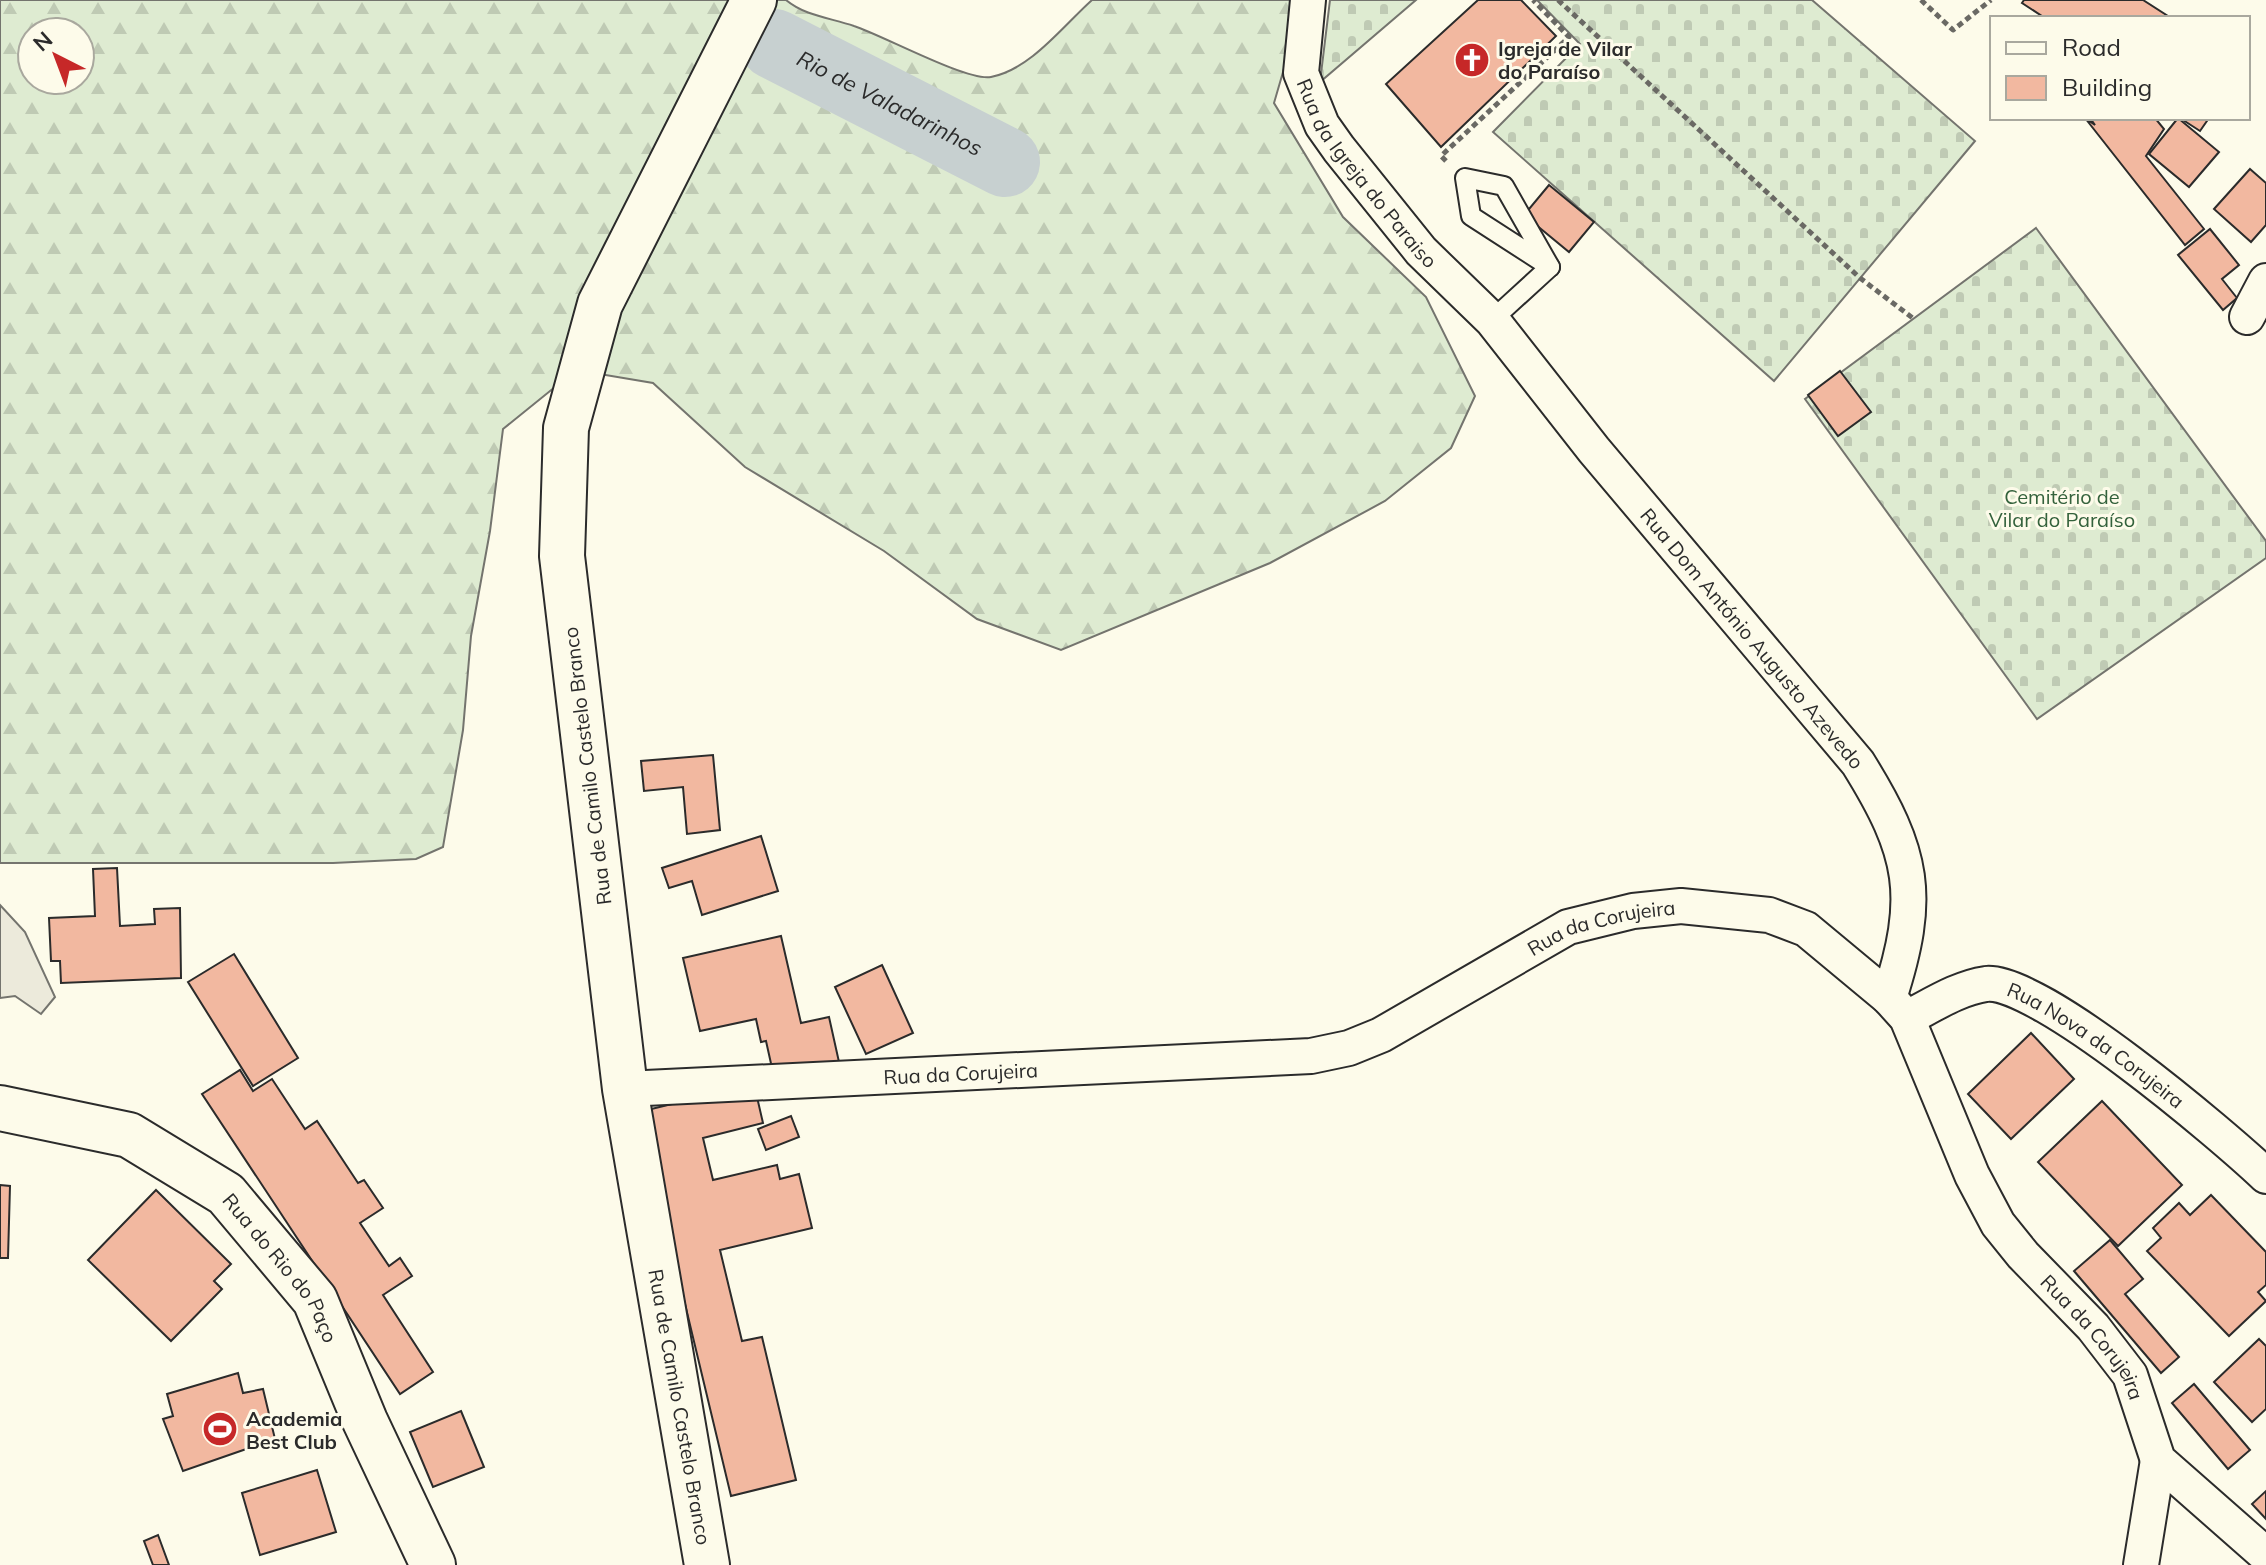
<svg xmlns="http://www.w3.org/2000/svg" width="2266" height="1565" font-family="Mulish,sans-serif">
	<defs>
		<pattern id="forest-firs" width="22" height="20" patternUnits="userSpaceOnUse" patternTransform="scale(2)"><rect width="22" height="20" fill="#deebd1"/><path d="M5 1l3.5 6h-7zM16 11l3.5 6h-7z" fill="#bfcab4"/></pattern>
		<pattern id="cemetery-stones" width="16" height="16" patternUnits="userSpaceOnUse" patternTransform="scale(2)"><rect width="16" height="16" fill="#deebd1"/><path d="M2 7V4a2 2 0 0 1 4 0v3zM10 15v-3a2 2 0 0 1 4 0v3z" fill="#bfcab4"/></pattern>
	</defs>
	<rect width="100%" height="100%" fill="#fdfbea"/>
	<!-- forest -->
	<path fill="url(#forest-firs)" stroke="#74746e" stroke-width="2" fill-rule="evenodd" d="M 0,0 L 786,0 C 805,16 831,18 854,26 C 882,35 968,82 991,77 C 1031,69 1062,27 1092,0 L 1304,0 L 1274,103 L 1343,217 L 1426,297 L 1475,396 L 1451,448 L 1385,501 L 1270,563 L 1061,650 L 977,619 L 884,551 L 745,467 L 653,383 L 576,370 L 503,429 L 490,531 L 471,636 L 463,730 L 443,847 L 416,859 L 333,863 L 0,863 ZM 32,32 L 80,32 L 80,80 L 32,80 Z"/>
	<!-- cemetery -->
	<g fill="url(#cemetery-stones)" stroke="#74746e" stroke-width="2">
		<path d="M 1330,0 L 1416,0 L 1320,82 Z"/>
		<path d="M 1537,0 L 1812,0 L 1975,141 L 1774,381 L 1493,132 L 1580,44 Z"/>
		<path d="M 2036,228 L 2266,541 L 2266,558 L 2037,719 L 1805,399 Z"/>
	</g>
	<!-- parking -->
	<path fill="#eceadb" stroke="#74746e" stroke-width="2" d="M 0,905 L 25,932 L 55,997 L 41,1014 L 15,996 L 0,998 Z"/>
	<g fill="none" stroke-linecap="round" stroke-linejoin="round">
		<!-- river -->
		<path stroke="#c7d0d0" stroke-width="70" id="s1" d="M 774,44 L 1005,162"/>
	</g>
	<!-- building -->
	<g fill="#f2b8a0" stroke="#2b2b2b" stroke-width="2">
		<path d="M 1478,0 L 1521,0 L 1556,36 L 1441,147 L 1386,84 Z"/>
		<path d="M 2024,0 L 2143,0 L 2171,18 L 2045,18 L 2022,3 Z"/>
		<path d="M 2085,118 L 2095,125 L 2090,118 L 2155,118 L 2164,129 L 2146,156 L 2204,229 L 2185,245 Z"/>
		<path d="M 2178,118 L 2219,152 L 2189,187 L 2149,154 Z"/>
		<path d="M 2180,118 L 2209,118 L 2200,131 Z"/>
		<path d="M 2250,169 L 2266,183 L 2266,225 L 2251,242 L 2214,209 Z"/>
		<path d="M 1549,185 L 1594,222 L 1569,252 L 1524,215 Z"/>
		<path d="M 2210,229 L 2239,265 L 2222,279 L 2237,298 L 2223,310 L 2178,255 Z"/>
		<path d="M 1840,371 L 1871,412 L 1838,436 L 1808,395 Z"/>
		<path d="M 713,755 L 720,830 L 687,834 L 683,787 L 644,791 L 641,761 Z"/>
		<path d="M 761,836 L 778,891 L 702,915 L 692,881 L 669,888 L 662,868 Z"/>
		<path d="M 117,868 L 120,926 L 155,924 L 154,909 L 180,908 L 181,978 L 61,983 L 60,961 L 51,961 L 49,918 L 95,916 L 93,869 Z"/>
		<path d="M 781,936 L 801,1023 L 829,1017 L 839,1062 L 774,1077 L 766,1041 L 761,1042 L 756,1019 L 700,1031 L 683,958 Z"/>
		<path d="M 234,954 L 298,1058 L 253,1086 L 188,982 Z"/>
		<path d="M 882,965 L 913,1033 L 866,1054 L 835,987 Z"/>
		<path d="M 2031,1033 L 2074,1079 L 2011,1139 L 1968,1094 Z"/>
		<path d="M 240,1070 L 253,1091 L 272,1079 L 305,1129 L 317,1121 L 358,1183 L 364,1180 L 383,1208 L 360,1223 L 389,1266 L 400,1258 L 412,1276 L 383,1295 L 433,1372 L 400,1394 L 202,1094 Z"/>
		<path d="M 754,1084 L 763,1123 L 703,1138 L 713,1180 L 777,1165 L 780,1179 L 799,1174 L 812,1228 L 720,1250 L 742,1341 L 762,1337 L 796,1480 L 731,1496 L 639,1112 Z"/>
		<path d="M 2102,1101 L 2182,1185 L 2118,1246 L 2038,1162 Z"/>
		<path d="M 791,1116 L 799,1137 L 766,1150 L 758,1129 Z"/>
		<path d="M 0,1185 L 10,1186 L 8,1258 L 0,1258 Z"/>
		<path d="M 156,1190 L 231,1264 L 214,1281 L 222,1289 L 171,1341 L 88,1260 Z"/>
		<path d="M 2211,1195 L 2266,1252 L 2266,1285 L 2258,1292 L 2266,1301 L 2229,1336 L 2147,1251 L 2161,1238 L 2153,1228 L 2179,1203 L 2190,1215 Z"/>
		<path d="M 2110,1240 L 2143,1279 L 2125,1294 L 2179,1357 L 2161,1373 L 2074,1271 Z"/>
		<path d="M 2259,1339 L 2266,1346 L 2266,1409 L 2252,1422 L 2214,1382 Z"/>
		<path d="M 238,1373 L 243,1393 L 263,1389 L 275,1439 L 183,1471 L 163,1419 L 173,1416 L 167,1394 Z"/>
		<path d="M 2194,1384 L 2250,1450 L 2228,1469 L 2172,1403 Z"/>
		<path d="M 461,1411 L 484,1467 L 433,1487 L 410,1432 Z"/>
		<path d="M 317,1470 L 336,1532 L 260,1555 L 242,1493 Z"/>
		<path d="M 2266,1491 L 2266,1519 L 2252,1504 Z"/>
		<path d="M 158,1535 L 169,1565 L 153,1565 L 144,1541 Z"/>
	</g>
	<g fill="none" stroke-linecap="round" stroke-linejoin="round">
		<defs>
			<g id="service">
				<path d="M 1465,178 L 1504,186 L 1550,267 L 1471,216 Z"/>
				<path d="M 1492,320 L 1550,267"/>
			</g>
			<g id="minor">
				<path id="s2" d="M 1308,0 L 1301,73 L 1322,125 L 1339,149 L 1421,251 L 1492,320 L 1594,450 L 1858,763 C 1914,853 1922,896 1889,998"/>
				<path d="M 2247,317 L 2266,281"/>
				<path id="s3" d="M 1907,1018 C 1931,1006 1958,988 1986,984 C 2038,978 2224,1136 2266,1176"/>
				<path id="s4" d="M 625,1089 L 1311,1056 L 1349,1048 L 1381,1035 L 1568,927 L 1633,911 L 1681,906 L 1769,915 L 1806,929 L 1889,998 L 1907,1018 L 1972,1175 L 1998,1224 L 2023,1255 L 2093,1327 L 2130,1375 L 2158,1460 L 2266,1555"/>
				<path d="M 2141,1565 L 2158,1460"/>
			</g>
			<g id="secondary">
				<path id="s5" d="M 0,1108 L 129,1135 L 226,1194 L 315,1300 L 365,1421 L 433,1565"/>
				<path d="M 707,1565 L 625,1089 L 562,556 L 566,428 L 600,304 L 754,0"/>
			</g>
		</defs>
		<!-- service casing -->
		<use href="#service" stroke="#2b2b2b" stroke-width="22"/>
		<!-- minor casing -->
		<use href="#minor" stroke="#2b2b2b" stroke-width="38"/>
		<!-- secondary casing -->
		<use href="#secondary" stroke="#2b2b2b" stroke-width="48"/>
		<!-- path -->
		<g stroke="#6a6964" stroke-width="5" stroke-dasharray="6 4" stroke-linecap="butt">
			<path d="M 1558,0 L 1860,278 L 1914,319"/>
			<path d="M 1921,0 L 1953,30 L 1991,0"/>
			<path d="M 1446,161 L 1441,156 L 1569,37 L 1533,0"/>
		</g>
		<!-- service -->
		<use href="#service" stroke="#fdfbea" stroke-width="18"/>
		<!-- minor -->
		<use href="#minor" stroke="#fdfbea" stroke-width="34"/>
		<!-- secondary -->
		<use href="#secondary" stroke="#fdfbea" stroke-width="44"/>
	</g>
	<!-- icons -->
	<defs>
		<symbol id="church-disc" viewBox="-11 -11 22 22"><circle r="9.5" fill="#c62828" stroke="#fdfbea"/><path d="M-1.2-6h2.4v3.5h3.3v2.4h-3.3V6h-2.4V-.1h-3.3v-2.4h3.3Z" fill="#fff"/></symbol>
		<symbol id="stadium-disc" viewBox="-11 -11 22 22"><circle r="9.5" fill="#c62828" stroke="#fdfbea"/><path d="M0-5a6.5 5 0 1 0 0 10a6.5 5 0 1 0 0-10ZM-3.5-1.8h7v3.6h-7Z" fill="#fff"/></symbol>
	</defs>
	<g fill-rule="evenodd">
		<use href="#church-disc" x="1452" y="40" width="40" height="40"/>
		<use href="#stadium-disc" x="200" y="1409" width="40" height="40"/>
	</g>
	<g text-anchor="middle" dominant-baseline="central" stroke-width="6" stroke-linejoin="round" paint-order="stroke">
		<!-- poi labels -->
		<g font-size="20" font-weight="bold" fill="#2b2b2b" stroke="#fdfbea" text-anchor="start">
			<text x="1498" y="48">Igreja de Vilar<tspan x="1498" dy="23">do Paraíso</tspan></text>
			<text x="246" y="1418">Academia<tspan x="246" dy="23">Best Club</tspan></text>
		</g>
		<!-- street labels -->
		<g font-size="20" fill="#2b2b2b" stroke="#fdfbea">
			<text stroke="none"><textPath href="#s2" startOffset="194">Rua da Igreja do Paraiso</textPath></text>
			<text stroke="none"><textPath href="#s2" startOffset="800">Rua Dom António Augusto Azevedo</textPath></text>
			<text transform="translate(587 766) rotate(-97)">Rua de Camilo Castelo Branco</text>
			<text stroke="none"><textPath href="#s4" startOffset="1008">Rua da Corujeira</textPath></text>
			<text stroke="none"><textPath href="#s3" startOffset="214">Rua Nova da Corujeira</textPath></text>
			<text stroke="none"><textPath href="#s4" startOffset="336">Rua da Corujeira</textPath></text>
			<text stroke="none"><textPath href="#s5" startOffset="338">Rua do Rio do Paço</textPath></text>
			<text stroke="none"><textPath href="#s4" startOffset="1728">Rua da Corujeira</textPath></text>
			<text transform="translate(680 1407) rotate(80)">Rua de Camilo Castelo Branco</text>
		</g>
		<!-- park labels -->
		<g font-size="20" fill="#34623c" stroke="#fdfbea">
			<text x="2062" y="496">Cemitério de<tspan x="2062" dy="23">Vilar do Paraíso</tspan></text>
		</g>
		<!-- water labels -->
		<g font-size="22" font-style="italic" fill="#2b2b2b" stroke="#fdfbea">
			<text stroke="none"><textPath href="#s1" startOffset="130">Rio de Valadarinhos</textPath></text>
		</g>
	</g>
	<!-- legend -->
	<rect x="1990" y="16" width="260" height="104" fill="#fdfbea" stroke="#a9a89e" stroke-width="2"/>
	<rect x="2006" y="42" width="40" height="12" fill="#fdfbea" stroke="#a9a89e" stroke-width="2"/>
	<text x="2062" y="56" font-size="24" fill="#2b2b2b">Road</text>
	<rect x="2006" y="76" width="40" height="24" fill="#f2b8a0" stroke="#a9a89e" stroke-width="2"/>
	<text x="2062" y="96" font-size="24" fill="#2b2b2b">Building</text>
	<!-- north arrow -->
	<g transform="translate(56 56) rotate(318)"><circle r="38" fill="#fdfbea" stroke="#a9a89e" stroke-width="2"/>
	<path d="M0-6L14 30L0 20L-14 30Z" fill="#c62828"/>
	<text y="-12" font-size="22" font-weight="bold" text-anchor="middle" fill="#2b2b2b">N</text>
	</g>
</svg>
